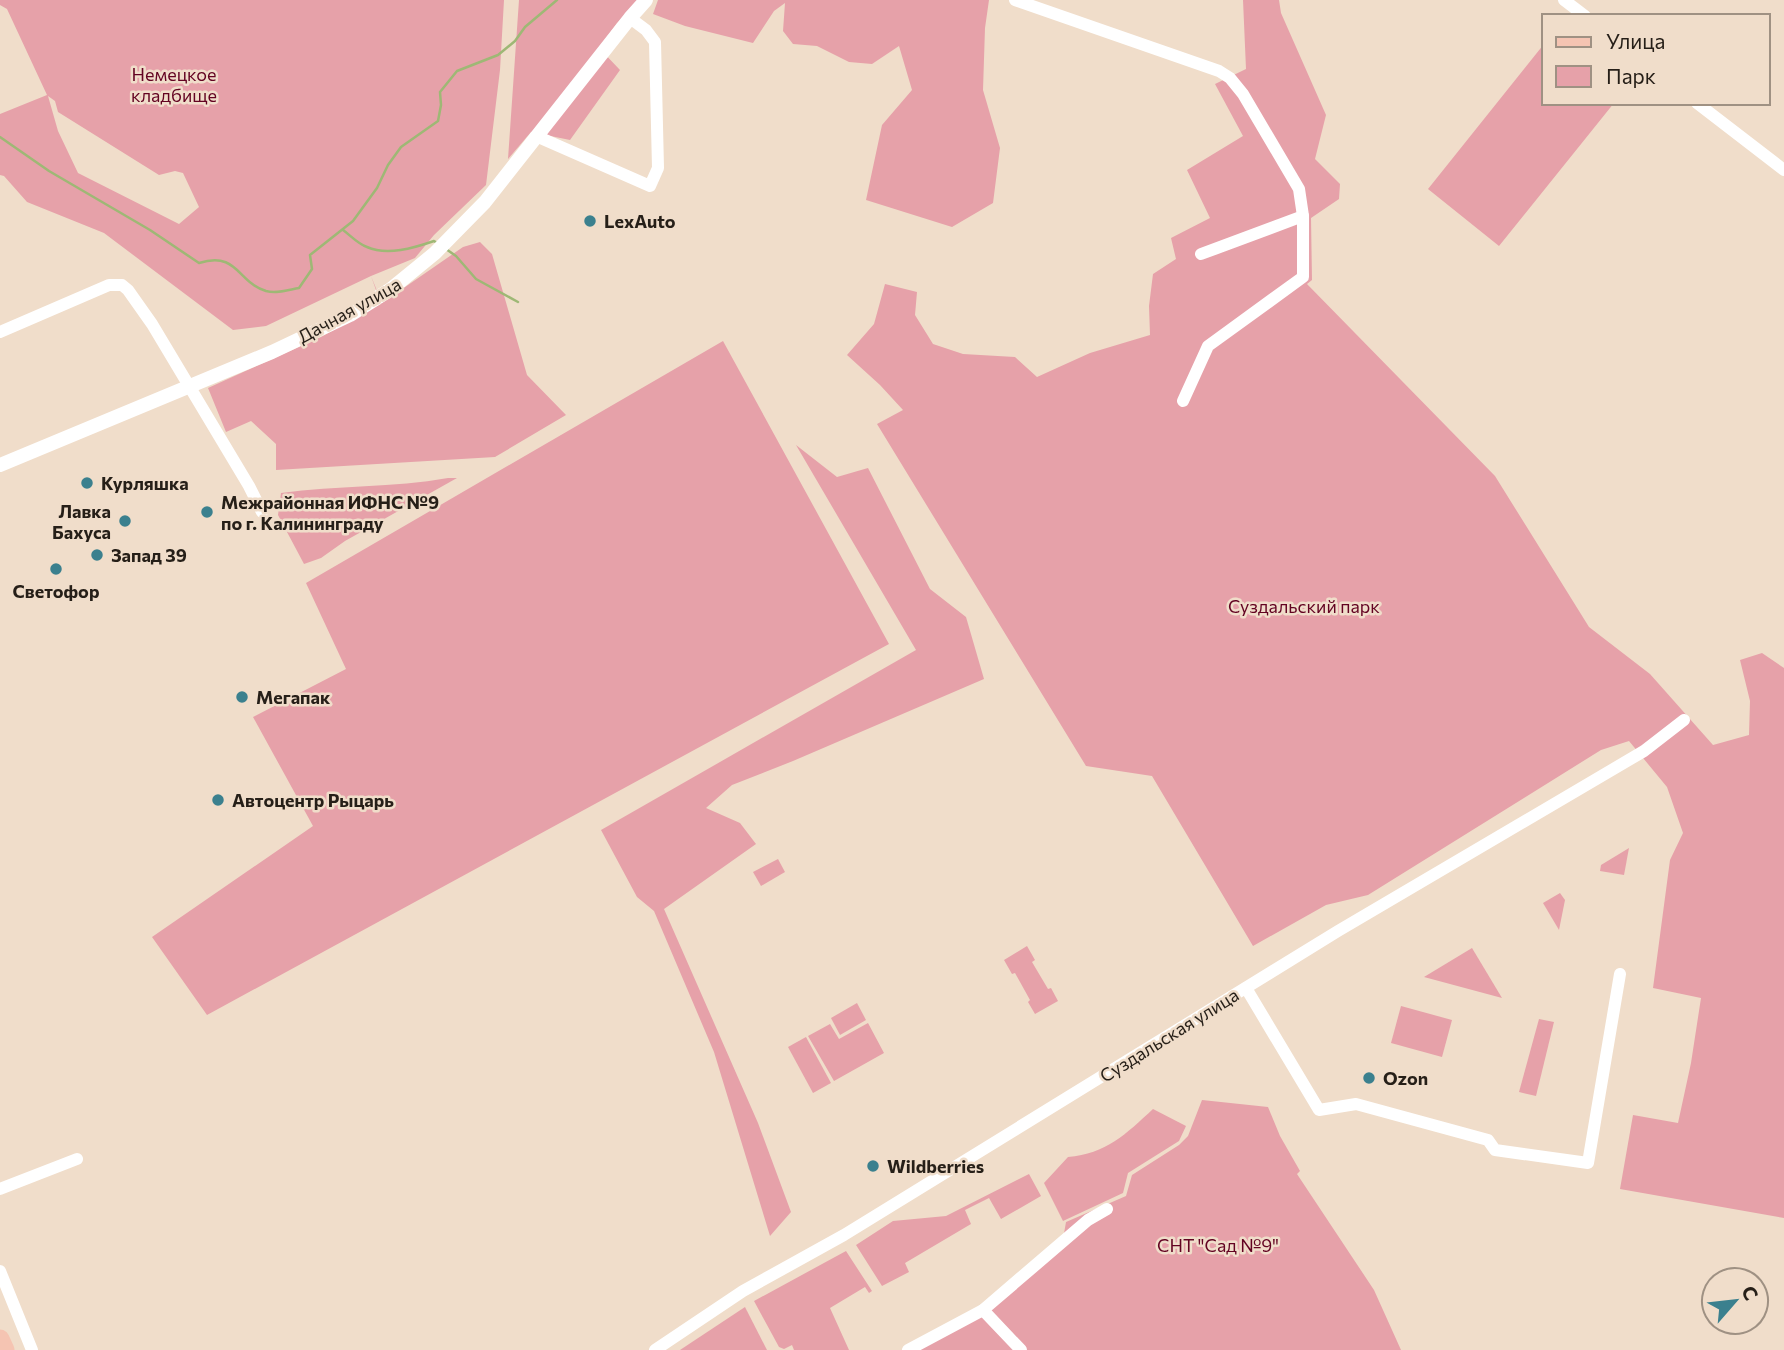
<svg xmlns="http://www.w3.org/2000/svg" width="1784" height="1350" font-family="Commissioner,sans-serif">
	<rect width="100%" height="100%" fill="#f0ddca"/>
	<!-- green -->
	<g fill="#e6a1a9" fill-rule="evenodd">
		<path d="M 0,0 L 504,0 L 500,70 L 486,185 L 434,235 L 415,258 L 371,276 L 382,303 L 463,247 L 480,242 L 492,254 L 527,375 L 566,415 L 495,457 L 276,470 L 276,444 L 251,421 L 226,432 L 208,388 L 321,337 L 381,304 L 371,276 L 266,326 L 233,330 L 104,233 L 27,202 L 4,176 L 0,175 L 0,114 L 47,95 L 7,9 L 0,5 ZM 48,96 L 55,101 L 58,112 L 159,175 L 175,171 L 183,173 L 199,207 L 179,224 L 78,173 L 58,131 Z"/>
		<path d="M 519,0 L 641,0 L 617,23 L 599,48 L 620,70 L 570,140 L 531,132 L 508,159 Z"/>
		<path d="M 658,0 L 989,0 L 985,28 L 983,90 L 1000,148 L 993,203 L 952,227 L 866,200 L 882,125 L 912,90 L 899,46 L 872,64 L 849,62 L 817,46 L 793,44 L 783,31 L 785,3 L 774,11 L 753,43 L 685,26 L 653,14 Z"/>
		<path d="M 1243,0 L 1279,0 L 1281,13 L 1326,115 L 1315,159 L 1340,184 L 1339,199 L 1311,218 L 1312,280 L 1307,284 L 1495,476 L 1589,627 L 1650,674 L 1713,745 L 1749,735 L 1750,701 L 1740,660 L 1762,653 L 1784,668 L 1784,1218 L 1620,1189 L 1633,1115 L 1678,1123 L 1691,1063 L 1701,998 L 1653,988 L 1670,860 L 1683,833 L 1667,787 L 1629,741 L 1601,750 L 1368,895 L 1326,905 L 1253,946 L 1152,776 L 1086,766 L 877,424 L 903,410 L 880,385 L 847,355 L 874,324 L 885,284 L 917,292 L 915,315 L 933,344 L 963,354 L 1015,357 L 1037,377 L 1090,353 L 1150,335 L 1149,306 L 1153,274 L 1176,259 L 1171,238 L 1210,218 L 1187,170 L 1243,136 L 1215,84 L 1246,69 Z"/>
		<path d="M 1544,44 L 1544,103 L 1614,103 L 1499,246 L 1428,189 Z"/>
		<path d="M 723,341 L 889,644 L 207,1015 L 152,937 L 313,826 L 253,717 L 346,669 L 306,583 Z"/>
		<path d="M 796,445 L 837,477 L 868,468 L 930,589 L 966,617 L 984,679 L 793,761 L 732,785 L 706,808 L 740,823 L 756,844 L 664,909 L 758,1123 L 791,1212 L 770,1236 L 714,1052 L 654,911 L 637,897 L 601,830 L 916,650 Z"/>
		<path d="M 448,478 L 457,478 L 345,541 L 321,558 L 304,564 L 278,515 L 281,493 C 337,485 393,488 448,478 Z"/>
		<path d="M 1629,848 L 1624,875 L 1600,871 L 1601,865 Z"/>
		<path d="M 778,859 L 785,872 L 761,886 L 753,872 Z"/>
		<path d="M 1560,893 L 1565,900 L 1559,930 L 1543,903 Z"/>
		<path d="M 1027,946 L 1035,960 L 1032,962 L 1048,989 L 1051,988 L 1058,1001 L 1035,1014 L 1028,1002 L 1030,1000 L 1015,973 L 1012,974 L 1004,960 Z"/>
		<path d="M 1472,948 L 1502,998 L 1424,977 Z"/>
		<path d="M 857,1003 L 866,1020 L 840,1035 L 831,1018 Z"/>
		<path d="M 1401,1006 L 1452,1020 L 1442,1057 L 1391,1043 Z"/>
		<path d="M 1539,1019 L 1554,1022 L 1536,1096 L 1519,1092 Z"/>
		<path d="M 868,1023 L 884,1053 L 834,1081 L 808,1036 L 830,1024 L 839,1039 Z"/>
		<path d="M 806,1037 L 831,1083 L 813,1093 L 788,1047 Z"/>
		<path d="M 1202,1100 L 1268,1107 L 1280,1136 L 1300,1171 L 1297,1174 L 1374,1290 L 1401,1350 L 906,1350 L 1007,1292 L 1062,1245 L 1066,1222 L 1126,1196 L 1132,1175 L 1179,1145 L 1188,1136 Z"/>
		<path d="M 1153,1109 L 1186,1126 L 1179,1141 L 1128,1173 L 1123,1193 L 1063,1221 L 1044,1183 L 1068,1157 C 1106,1154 1126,1134 1153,1109 Z"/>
		<path d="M 1029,1174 L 1041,1196 L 1001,1219 L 989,1198 L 965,1210 L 971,1224 L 905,1263 L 909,1272 L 882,1286 L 856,1245 L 893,1221 L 946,1216 Z"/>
		<path d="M 846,1251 L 872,1291 L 869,1293 L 865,1287 L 830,1308 L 849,1350 L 794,1350 L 792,1345 L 784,1349 L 779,1347 L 754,1301 Z"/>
		<path d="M 745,1307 L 767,1350 L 680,1350 Z"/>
	</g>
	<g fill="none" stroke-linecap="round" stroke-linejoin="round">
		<!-- stream -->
		<g stroke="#9eb875" stroke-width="2.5">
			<path d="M 0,137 L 49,171 L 150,230 L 199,263 C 238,251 237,282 266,291 C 277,294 288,290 299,288 L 312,269 L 310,255 L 353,221 L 377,188 L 388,165 L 401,147 L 438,121 L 441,105 L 440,92 L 457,71 L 498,55 L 515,41 L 525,27 L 557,0"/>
			<path d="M 343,230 C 350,235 358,244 367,247 C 387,256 414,248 434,241 L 437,243"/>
			<path d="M 446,249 L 456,256 L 476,279 L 518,302"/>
		</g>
		<!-- minor -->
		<g stroke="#fff" stroke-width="12">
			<path d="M 1015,0 L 1219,71 L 1230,78 L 1243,94 L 1299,189 L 1303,216 L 1201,254"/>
			<path d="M 1564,0 L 1585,16"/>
			<path d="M 1697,103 L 1784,170"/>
			<path d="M 536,136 L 650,186 L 658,168 L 655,42 L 646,30 L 630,18"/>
			<path d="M 0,332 L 109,285 L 122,285 L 128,290 L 152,324 L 249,486 L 262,512"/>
			<path d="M 1183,401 L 1208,346 L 1303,277 L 1303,216"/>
			<path d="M 1246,988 L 1319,1110 L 1356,1104 L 1488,1140 L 1495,1150 L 1588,1163 L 1620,974"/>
			<path d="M 0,1189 L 77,1159"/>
			<path d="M 0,1271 L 32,1350"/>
			<path d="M 983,1310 L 1021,1350"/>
			<path d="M 655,1350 L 743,1291 L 844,1235 L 1338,931 L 1644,751 L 1684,720"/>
			<path d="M 908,1350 L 983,1310 L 1088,1220 L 1107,1209"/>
		</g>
		<!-- tertiary -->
		<path stroke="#fff" stroke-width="14" d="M 0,465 L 272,352 L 350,315 L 391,289 L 435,253 L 485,202 L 630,18 L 646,0"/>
		<!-- primary -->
		<path stroke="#f5c4b2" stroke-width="19" d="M 0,1339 L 5,1350"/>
	</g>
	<!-- markers -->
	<g fill="#3b808e" stroke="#f0ddca" stroke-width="2.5">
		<circle cx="590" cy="221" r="7"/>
		<circle cx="87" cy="483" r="7"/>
		<circle cx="207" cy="512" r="7"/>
		<circle cx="125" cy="521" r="7"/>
		<circle cx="97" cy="555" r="7"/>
		<circle cx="56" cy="569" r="7"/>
		<circle cx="242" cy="697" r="7"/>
		<circle cx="218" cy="800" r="7"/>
		<circle cx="1369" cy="1078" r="7"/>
		<circle cx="873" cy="1166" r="7"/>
	</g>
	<g text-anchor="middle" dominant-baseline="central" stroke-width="5" stroke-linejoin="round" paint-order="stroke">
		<!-- park labels -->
		<g font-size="18" fill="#630322" stroke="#f0ddca">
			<text x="174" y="74">Немецкое<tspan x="174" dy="21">кладбище</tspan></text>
			<text x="1304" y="606">Суздальский парк</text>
			<text x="1218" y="1245">СНТ "Сад №9"</text>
		</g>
		<!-- poi labels -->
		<g font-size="18" font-weight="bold" fill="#261f18" stroke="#f0ddca" text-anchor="start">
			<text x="604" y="221">LexAuto</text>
			<text x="101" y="483">Курляшка</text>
			<text x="221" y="502">Межрайонная ИФНС №9<tspan x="221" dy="21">по г. Калининграду</tspan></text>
			<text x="111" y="511" text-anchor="end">Лавка<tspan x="111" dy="21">Бахуса</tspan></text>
			<text x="111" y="555">Запад 39</text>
			<text x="56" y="591" text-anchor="middle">Светофор</text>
			<text x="256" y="697">Мегапак</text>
			<text x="232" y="800">Автоцентр Рыцарь</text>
			<text x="1383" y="1078">Ozon</text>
			<text x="887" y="1166">Wildberries</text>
		</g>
		<!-- street labels -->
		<g font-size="18" fill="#261f18" stroke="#f0ddca">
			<text transform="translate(349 310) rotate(-29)">Дачная улица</text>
			<text transform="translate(1169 1035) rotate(-32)">Суздальская улица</text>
		</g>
	</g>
	<!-- legend -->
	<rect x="1542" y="14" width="228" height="91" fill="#f0ddca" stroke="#9f9183" stroke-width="2"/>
	<rect x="1556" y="37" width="35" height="10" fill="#f5c4b2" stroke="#9f9183" stroke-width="2"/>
	<text x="1606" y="49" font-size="21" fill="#261f18">Улица</text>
	<rect x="1556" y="66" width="35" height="21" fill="#e6a1a9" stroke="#9f9183" stroke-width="2"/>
	<text x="1606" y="84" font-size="21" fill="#261f18">Парк</text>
	<!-- north arrow -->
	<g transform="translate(1735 1301) rotate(62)"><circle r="33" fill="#f0ddca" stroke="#9f9183" stroke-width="2"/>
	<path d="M0-5L12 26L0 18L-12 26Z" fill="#3b808e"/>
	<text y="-10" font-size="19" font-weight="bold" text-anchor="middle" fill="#261f18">С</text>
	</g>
</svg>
